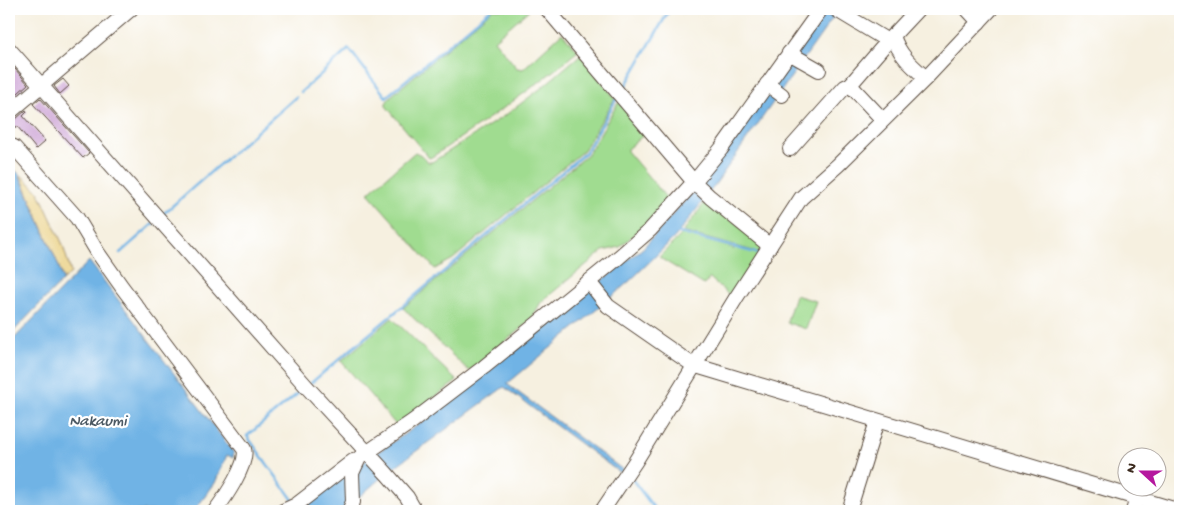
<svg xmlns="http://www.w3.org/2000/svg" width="1189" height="520" font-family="'Gochi Hand',sans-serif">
	<rect width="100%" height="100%" fill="#fff"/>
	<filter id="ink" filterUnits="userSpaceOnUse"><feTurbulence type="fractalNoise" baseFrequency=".02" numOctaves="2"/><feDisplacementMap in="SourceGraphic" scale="10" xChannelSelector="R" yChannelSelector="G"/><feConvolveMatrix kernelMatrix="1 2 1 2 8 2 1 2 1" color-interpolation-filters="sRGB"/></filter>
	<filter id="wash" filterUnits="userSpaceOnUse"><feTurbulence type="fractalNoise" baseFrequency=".0096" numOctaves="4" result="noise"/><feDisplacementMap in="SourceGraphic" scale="20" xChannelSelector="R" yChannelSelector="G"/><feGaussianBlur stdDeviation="1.12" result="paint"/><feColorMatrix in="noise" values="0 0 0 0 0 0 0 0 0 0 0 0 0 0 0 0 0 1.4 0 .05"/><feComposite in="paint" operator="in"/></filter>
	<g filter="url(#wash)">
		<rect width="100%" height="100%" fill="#f6f0e0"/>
		<!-- green -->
		<g fill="#a0dc90" stroke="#6e8357">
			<path d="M 493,9 L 530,9 L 494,40 L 517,68 L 523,69 L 562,33 L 578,51 C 532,90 482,123 432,157 L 429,158 L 386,106 L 386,103 L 390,97 Z"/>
			<path d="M 580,55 L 615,98 L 584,150 L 453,259 L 435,269 L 369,194 L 369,192 L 415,152 L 421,155 L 428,162 L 432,162 L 507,114 L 540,89 Z"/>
			<path d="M 618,103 L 620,103 L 646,133 L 627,149 L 627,151 L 669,201 L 656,215 L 620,247 L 603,251 L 541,302 L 531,320 L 469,371 L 403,308 L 588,154 Z"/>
			<path d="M 706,201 L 766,245 L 761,253 L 683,232 Z"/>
			<path d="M 682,234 L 733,248 L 733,250 L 735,248 L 760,254 L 731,297 L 710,278 L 704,285 L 660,258 L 660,256 Z"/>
			<path d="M 795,295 L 816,301 L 806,329 L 788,323 L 787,321 Z"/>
			<path d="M 392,318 L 457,381 L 396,425 L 341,361 Z"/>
		</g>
		<!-- sand -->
		<path fill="#eeda9e" stroke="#94825e" d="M 20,174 L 37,190 L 41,197 L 63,245 L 71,273 L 63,280 L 58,264 Z"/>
		<!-- water -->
		<g fill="#6fb3e5" stroke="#556e82">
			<path d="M 829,9 L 837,12 L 707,196 L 675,237 L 633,278 L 601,306 L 507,384 L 623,470 L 620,473 L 504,387 L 389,471 L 360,496 L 339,511 L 294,511 L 302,507 L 378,452 L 430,417 L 643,248 L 705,178 Z"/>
			<path d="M 9,164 L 19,174 L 58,264 L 63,280 L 9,336 Z"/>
			<path d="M 89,261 L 234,453 L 233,458 L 227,455 L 215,483 L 194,511 L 9,511 L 9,344 Z"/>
		</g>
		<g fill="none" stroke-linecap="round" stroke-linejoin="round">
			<!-- stream -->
			<g stroke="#6fb3e5" stroke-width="2.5">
				<path d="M 623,90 L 670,9"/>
				<path d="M 301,92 L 349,49 L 386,97 L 491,9"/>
				<path d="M 162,215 L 296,97"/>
				<path d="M 676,232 L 760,254"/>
				<path d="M 120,253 L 153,224"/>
				<path d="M 311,383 L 586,152 L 617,98"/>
				<path d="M 632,479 L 656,511"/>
				<path d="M 293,500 L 247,436 L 302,390"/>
			</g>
		</g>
		<g id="blocks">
			<!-- building -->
			<g fill="#cba0d4">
				<path d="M 9,62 L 28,84 L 9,101 Z"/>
				<path d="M 63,79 L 69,86 L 60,94 L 54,86 Z"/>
				<path d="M 40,98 L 89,153 L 83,158 L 33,104 Z"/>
				<path d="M 26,110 L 27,112 L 23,116 L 45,141 L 36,149 L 17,126 L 12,130 L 9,126 L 9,122 L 15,120 Z"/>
			</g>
		</g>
	</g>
	<g filter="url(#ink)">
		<use href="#blocks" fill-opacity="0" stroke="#57483b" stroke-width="1"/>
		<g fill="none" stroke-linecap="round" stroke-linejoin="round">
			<defs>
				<g id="minor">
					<path d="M 547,9 L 694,182 L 710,197 L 770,246"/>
					<path d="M 835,9 L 888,41"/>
					<path d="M 967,9 L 979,22"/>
					<path d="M 893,35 C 898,54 912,66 926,78"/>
					<path d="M 9,49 L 306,386 L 387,474 L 407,497 L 415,511"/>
					<path d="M 789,53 L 819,70"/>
					<path d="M 767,84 L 782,95"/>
					<path d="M 9,113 L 131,9"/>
					<path d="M 883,120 L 850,85 L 888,41 L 918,9"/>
					<path d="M 9,145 L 14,147 L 77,218 L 98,253 L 122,287 L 244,449 C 249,463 224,499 215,511"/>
					<path d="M 790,149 L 845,87 L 850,85"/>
					<path d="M 589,282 L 608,306 L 693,365 L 1180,511"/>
					<path d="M 283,511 L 296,505 L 353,461 L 357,461"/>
					<path d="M 349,511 L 353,502 L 352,473 L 359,458 L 413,421 L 484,367 L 619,257 L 650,230 L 694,182 L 721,149 L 821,9"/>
					<path d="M 602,511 L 635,462 L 736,298 L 801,198 L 838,165 L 926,78 L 991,9"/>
					<path d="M 849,511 L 877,421"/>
					<path d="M 1133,511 L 1137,498"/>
				</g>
			</defs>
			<!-- minor casing -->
			<use href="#minor" stroke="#57483b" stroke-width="16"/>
			<!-- minor -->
			<use href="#minor" stroke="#fff" stroke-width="14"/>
		</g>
	</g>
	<g text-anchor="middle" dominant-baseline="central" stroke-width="4.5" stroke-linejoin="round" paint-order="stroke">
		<!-- water labels -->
		<g font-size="16" font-style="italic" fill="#4d5a64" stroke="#fff">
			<text x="98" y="422">Nakaumi</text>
		</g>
	</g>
	<!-- margin -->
	<rect width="1189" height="520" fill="none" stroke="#fff" stroke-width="30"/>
	<!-- north arrow -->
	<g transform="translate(1142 472) rotate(291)"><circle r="24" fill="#ffffff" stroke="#b1aaa5"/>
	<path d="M0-4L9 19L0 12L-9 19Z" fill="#b5179e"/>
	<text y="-8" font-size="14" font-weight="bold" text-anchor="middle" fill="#3b2a1e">N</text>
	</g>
</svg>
